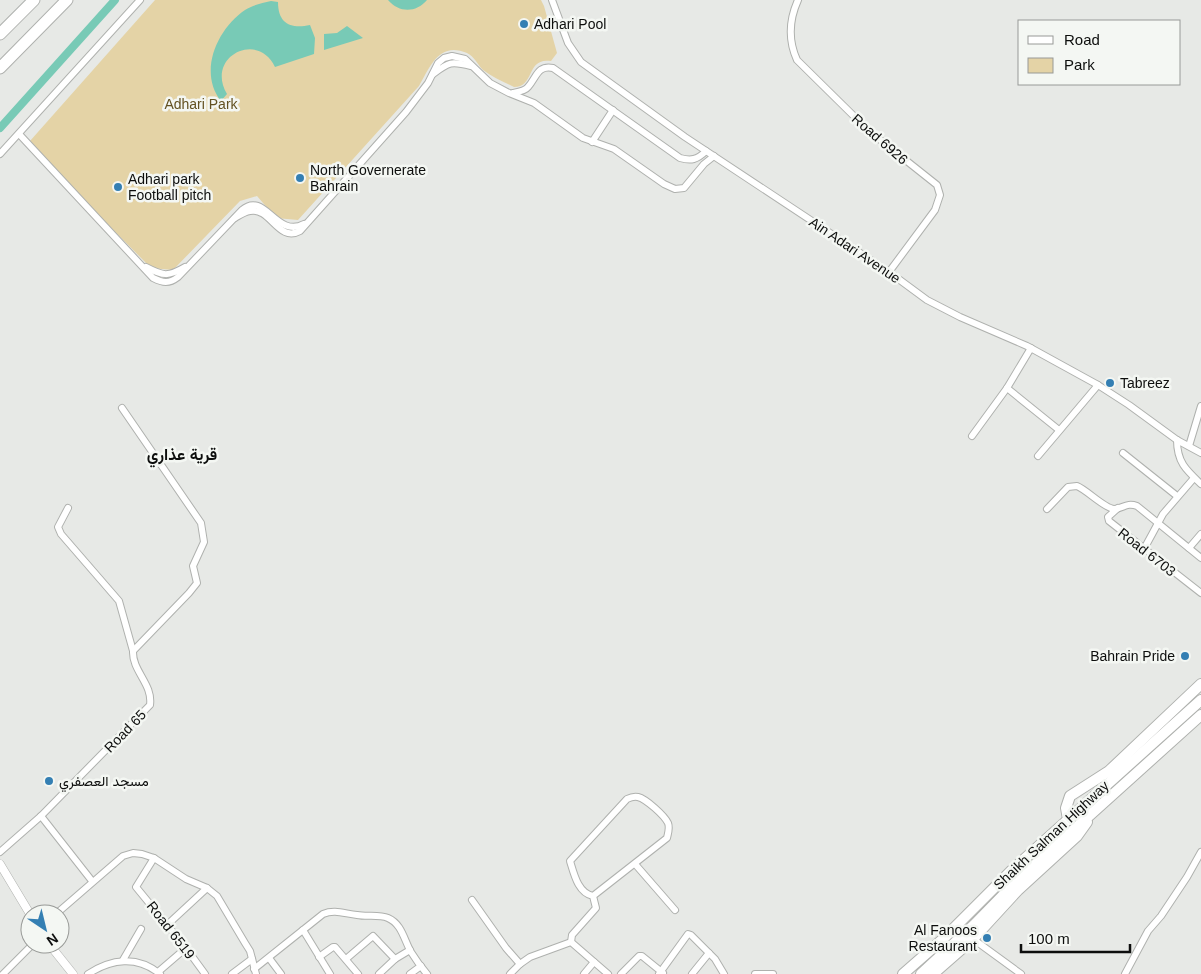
<svg xmlns="http://www.w3.org/2000/svg" width="1201" height="974" font-family="Arial,Vazirmatn,sans-serif">
	<rect width="100%" height="100%" fill="#e7e9e6"/>
	<!-- green -->
	<path fill="#e4d3a6" d="M 155,0 L 541,0 L 544,6 L 557,53 L 551,61 C 526,57 535,87 514,87 C 504,82 492,77 483,70 C 478,65 474,56 467,53 C 439,41 430,67 419,86 L 298,220 L 276,218 L 257,196 L 240,201 L 173,270 L 151,268 L 30,146 L 30,141 Z"/>
	<!-- water -->
	<g fill="#78cab6">
		<path d="M 388,0 L 427,0 C 416,13 399,13 388,0 Z"/>
		<path d="M 271,1 L 278,2 C 278,24 291,29 310,25 L 315,38 L 314,54 L 275,67 C 258,30 205,57 227,94 L 221,101 C 198,72 217,29 245,10 C 253,5 262,3 271,1 Z"/>
		<path d="M 347,26 L 363,38 L 324,50 L 324,34 L 337,33 Z"/>
	</g>
	<g fill="none" stroke-linecap="round" stroke-linejoin="round">
		<!-- canal -->
		<path stroke="#78cab6" stroke-width="8" d="M 0,128 L 115,0"/>
		<defs>
			<g id="minor">
				<path d="M 552,0 L 568,43 L 581,62 L 685,137 L 889,272 L 927,300 L 960,317 L 1027,346 L 1098,385 L 1129,405 L 1177,440 L 1201,453"/>
				<path d="M 798,0 C 789,20 788,40 797,60 L 869,131 L 937,185 L 940,195 L 935,210 L 889,272"/>
				<path d="M 433,74 C 449,62 451,61 471,66"/>
				<path d="M 513,93 C 518,92 525,91 528,87 C 537,77 537,65 553,68 L 680,158 C 691,161 697,160 706,151"/>
				<path d="M 19,134 L 153,278 C 163,283 169,284 178,277 L 242,210 C 265,190 276,239 304,224"/>
				<path d="M 592,142 L 613,110"/>
				<path d="M 0,154 L 140,0"/>
				<path d="M 235,218 C 240,215 244,212 250,211 C 271,207 278,243 300,231 L 406,112 L 428,83 L 438,63 L 444,58 L 452,56 L 465,59 L 490,83 L 509,93 L 534,103 L 583,138 L 614,149 L 664,184 L 675,189 L 684,188 L 704,164 L 714,156"/>
				<path d="M 146,267 C 163,276 168,277 185,267"/>
				<path d="M 1007,388 L 1059,430"/>
				<path d="M 972,436 L 1007,388 L 1031,348"/>
				<path d="M 1177,440 C 1177,462 1186,470 1201,484"/>
				<path d="M 1189,446 L 1201,406"/>
				<path d="M 1123,453 L 1177,496"/>
				<path d="M 1038,456 L 1098,385"/>
				<path d="M 68,508 L 58,527 L 61,534 L 119,601 L 133,651"/>
				<path d="M 1118,508 L 1108,517 L 1109,521 L 1201,593"/>
				<path d="M 1047,509 L 1068,487 L 1077,486 C 1087,490 1104,508 1114,509 C 1123,509 1126,502 1137,506 L 1201,558"/>
				<path d="M 1189,548 L 1201,534"/>
				<path d="M 1144,549 L 1163,514 L 1194,478"/>
				<path d="M 41,816 L 92,881"/>
				<path d="M 0,852 L 41,816 L 150,705 C 153,684 132,671 133,651 L 189,593 L 197,583 L 193,566 L 204,542 L 201,523 L 122,408"/>
				<path d="M 154,858 L 136,887 L 186,948 L 205,974"/>
				<path d="M 635,864 L 675,910"/>
				<path d="M 472,900 L 506,948 L 520,964"/>
				<path d="M 56,914 L 123,856 L 133,853 L 142,854 L 154,858 L 186,879 L 207,888 L 217,896 L 245,943 L 250,951 L 256,974"/>
				<path d="M 167,925 L 207,888"/>
				<path d="M 303,930 L 330,974"/>
				<path d="M 973,939 L 1021,974"/>
				<path d="M 571,942 L 572,935 L 596,908 L 593,896 L 667,838 C 668,833 670,828 668,823 C 664,815 646,799 638,797 C 634,796 631,797 627,799 L 570,861 C 574,874 578,893 593,896"/>
				<path d="M 319,957 L 333,947 L 335,947 L 358,974"/>
				<path d="M 269,958 L 281,974"/>
				<path d="M 346,959 L 373,936 L 395,959"/>
				<path d="M 123,960 L 141,929"/>
				<path d="M 254,969 L 323,914 C 335,909 345,914 357,915 C 367,917 379,914 388,918 C 402,924 404,940 411,952 C 416,960 421,967 427,974"/>
				<path d="M 158,972 L 186,948"/>
				<path d="M 3,974 L 33,944"/>
				<path d="M 88,974 C 111,959 137,955 160,974"/>
				<path d="M 232,974 L 252,959"/>
				<path d="M 379,974 L 395,959 L 410,950"/>
				<path d="M 410,974 L 421,966"/>
				<path d="M 510,974 L 520,964 L 530,957 L 571,942 L 608,974"/>
				<path d="M 584,974 L 594,962"/>
				<path d="M 621,974 L 639,956 L 642,956 L 663,973"/>
				<path d="M 659,974 L 688,934 L 691,935 L 715,959 L 724,974"/>
				<path d="M 692,974 L 709,953"/>
				<path d="M 755,974 L 773,974"/>
				<path d="M 1125,974 L 1148,931 L 1161,916 L 1187,877 L 1201,852"/>
			</g>
			<g id="tertiary">
				<path d="M 0,864 L 30,914"/>
				<path d="M 49,944 L 73,974"/>
			</g>
			<g id="primary">
				<path d="M 1068,819 L 1066,808 L 1070,796 L 1109,771 L 1201,684"/>
				<path d="M 903,974 L 943,939 L 1011,871 L 1201,700"/>
				<path d="M 921,974 L 974,925 L 1019,879 L 1201,715"/>
				<path d="M 933,974 L 973,939 L 1018,890 L 1077,836 L 1087,822"/>
			</g>
			<g id="motorway">
				<path d="M 0,34 L 34,0"/>
				<path d="M 0,68 L 67,0"/>
			</g>
		</defs>
		<!-- minor casing -->
		<use href="#minor" stroke="#afb1ae" stroke-width="8"/>
		<!-- tertiary casing -->
		<use href="#tertiary" stroke="#afb1ae" stroke-width="9"/>
		<!-- primary casing -->
		<use href="#primary" stroke="#afb1ae" stroke-width="12"/>
		<!-- motorway casing -->
		<use href="#motorway" stroke="#afb1ae" stroke-width="13"/>
		<!-- minor -->
		<use href="#minor" stroke="#fff" stroke-width="6"/>
		<!-- tertiary -->
		<use href="#tertiary" stroke="#fff" stroke-width="8"/>
		<!-- primary -->
		<use href="#primary" stroke="#fff" stroke-width="10"/>
		<!-- motorway -->
		<use href="#motorway" stroke="#fff" stroke-width="11"/>
	</g>
	<!-- markers -->
	<g fill="#347fb3" stroke="#f4f7f3" stroke-width="2">
		<circle cx="524" cy="24" r="5"/>
		<circle cx="300" cy="178" r="5"/>
		<circle cx="118" cy="187" r="5"/>
		<circle cx="1110" cy="383" r="5"/>
		<circle cx="1185" cy="656" r="5"/>
		<circle cx="49" cy="781" r="5"/>
		<circle cx="987" cy="938" r="5"/>
	</g>
	<g text-anchor="middle" dominant-baseline="central" stroke-width="5" stroke-linejoin="round" paint-order="stroke">
		<!-- poi labels -->
		<g font-size="14" fill="#0d0e0d" stroke="#f4f7f3" text-anchor="start">
			<text x="534" y="24">Adhari Pool</text>
			<text x="310" y="170">North Governerate<tspan x="310" dy="16">Bahrain</tspan></text>
			<text x="128" y="179">Adhari park<tspan x="128" dy="16">Football pitch</tspan></text>
			<text x="1120" y="383">Tabreez</text>
			<text x="1175" y="656" text-anchor="end">Bahrain Pride</text>
			<text x="59" y="781">مسجد العصفري</text>
			<text x="977" y="930" text-anchor="end">Al Fanoos<tspan x="977" dy="16">Restaurant</tspan></text>
		</g>
		<!-- park labels -->
		<g font-size="14" fill="#635121" stroke="#f4f7f3">
			<text x="201" y="104">Adhari Park</text>
		</g>
		<!-- street labels -->
		<g font-size="14" fill="#0d0e0d" stroke="#f4f7f3">
			<text transform="translate(880 139) rotate(41)">Road 6926</text>
			<text transform="translate(855 250) rotate(34)">Ain Adari Avenue</text>
			<text transform="translate(1147 552) rotate(38)">Road 6703</text>
			<text transform="translate(125 731) rotate(-46)">Road 65</text>
			<text transform="translate(1051 835) rotate(-43)">Shaikh Salman Highway</text>
			<text transform="translate(171 930) rotate(52)">Road 6519</text>
		</g>
		<!-- quarter labels -->
		<g font-size="16" font-weight="bold" fill="#0d0e0d" stroke="#f4f7f3">
			<text x="182" y="454">قرية عذاري</text>
		</g>
	</g>
	<!-- legend -->
	<rect x="1018" y="20" width="162" height="65" fill="#f4f7f3" stroke="#989a97"/>
	<rect x="1028" y="36" width="25" height="8" fill="#ffffff" stroke="#989a97"/>
	<text x="1064" y="45" font-size="15" fill="#0d0e0d">Road</text>
	<rect x="1028" y="58" width="25" height="15" fill="#e4d3a6" stroke="#989a97"/>
	<text x="1064" y="70" font-size="15" fill="#0d0e0d">Park</text>
	<!-- north arrow -->
	<g transform="translate(45 929) rotate(145)"><circle r="24" fill="#f4f7f3" stroke="#989a97"/>
	<path d="M0-4L9 19L0 12L-9 19Z" fill="#347fb3"/>
	<text y="-8" font-size="14" font-weight="bold" text-anchor="middle" fill="#0d0e0d">N</text>
	</g>
	<!-- scale -->
	<path d="M1021 944v8h109v-8" fill="none" stroke="#0d0e0d" stroke-width="2.5"/>
	<text x="1028" y="944" font-size="15" fill="#0d0e0d" stroke="#f4f7f3" stroke-width="4" paint-order="stroke">100 m</text>
</svg>
